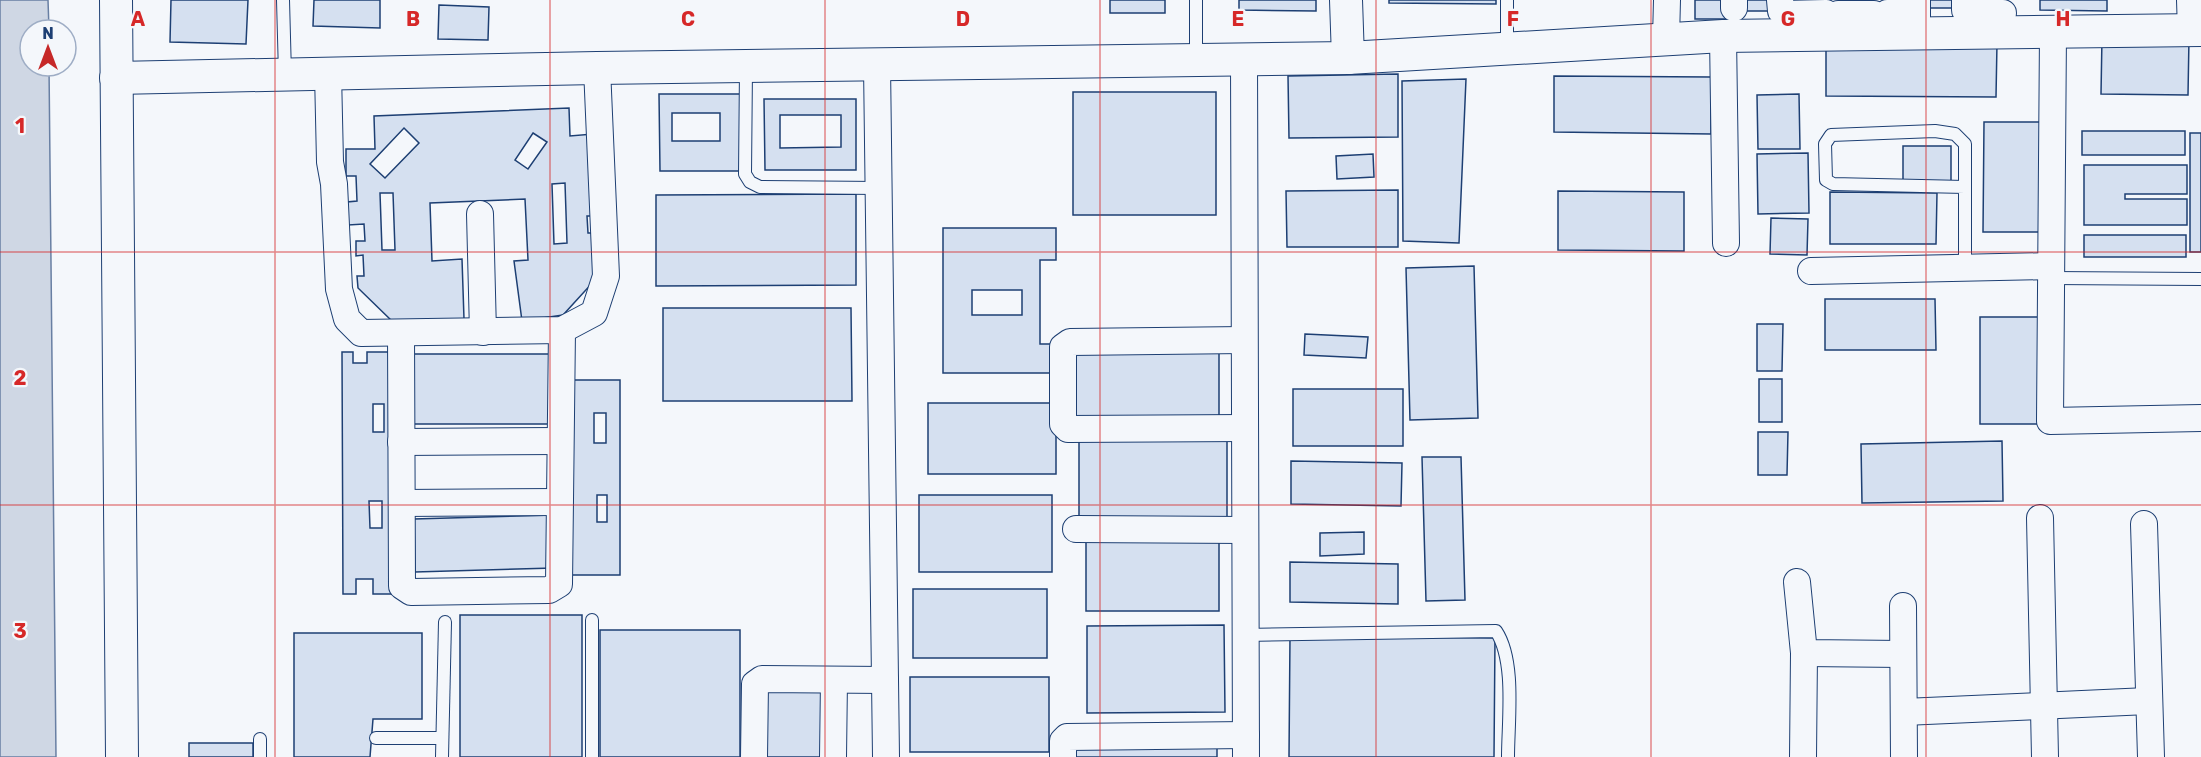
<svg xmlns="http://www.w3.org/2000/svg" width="2201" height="757" font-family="Rubik,sans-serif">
	<rect width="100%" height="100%" fill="#f4f7fb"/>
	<!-- water -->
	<path fill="#cfd7e4" stroke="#687fa3" stroke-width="1.5" d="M 0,0 L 48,0 L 49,30 L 30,30 L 30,66 L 49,66 L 56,757 L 0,757 Z"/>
	<!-- building -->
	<g fill="#d5e0f0" stroke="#1d3f73" stroke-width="1.5" fill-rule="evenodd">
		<path d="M 171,0 L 248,0 L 246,44 L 170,42 Z"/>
		<path d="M 314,0 L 380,0 L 380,28 L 313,26 Z"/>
		<rect x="1110" y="0" width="55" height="13"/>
		<path d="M 1239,0 L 1316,0 L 1316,11 L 1239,10 Z"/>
		<path d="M 1389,0 L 1496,0 L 1496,4 L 1389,3 Z"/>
		<rect x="1695" y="0" width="33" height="19"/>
		<rect x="1740" y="0" width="34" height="11"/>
		<rect x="1922" y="0" width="36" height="8"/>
		<path d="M 2040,0 L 2107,0 L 2107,11 L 2040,10 Z"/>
		<path d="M 439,5 L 489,7 L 488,40 L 438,39 Z"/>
		<path d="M 2102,37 L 2189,38 L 2188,95 L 2101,94 Z"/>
		<path d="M 1826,42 L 1997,43 L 1996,97 L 1826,96 Z"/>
		<path d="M 1398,74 L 1398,137 L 1289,138 L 1288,76 Z"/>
		<path d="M 1554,76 L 1711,77 L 1711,134 L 1554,132 Z"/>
		<path d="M 1466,79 L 1459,243 L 1403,241 L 1402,81 Z"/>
		<rect x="1073" y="92" width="143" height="123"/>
		<path d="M 659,94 L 742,94 L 742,171 L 660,171 ZM 672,113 L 720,113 L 720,141 L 672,141 Z"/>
		<path d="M 1799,94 L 1800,149 L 1758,149 L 1757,95 Z"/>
		<path d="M 764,99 L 856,99 L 856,170 L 765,170 ZM 780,115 L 841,115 L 841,147 L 780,148 Z"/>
		<path d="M 569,108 L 570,136 L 593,134 L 597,216 L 587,216 L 588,233 L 599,233 L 595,280 L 563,315 L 522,321 L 514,261 L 528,260 L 525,199 L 430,203 L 432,261 L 462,259 L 464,319 L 393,322 L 358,288 L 357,276 L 364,276 L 363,255 L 356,256 L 356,241 L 365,241 L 364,224 L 348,225 L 347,202 L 357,201 L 356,176 L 346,176 L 346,149 L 375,149 L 374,116 ZM 404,128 L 419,143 L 385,178 L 370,164 ZM 533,133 L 547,142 L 528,169 L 515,160 ZM 565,183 L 567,243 L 554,244 L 552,184 ZM 380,193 L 393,193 L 395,250 L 382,250 Z"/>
		<path d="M 1984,122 L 2043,122 L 2042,232 L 1983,232 Z"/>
		<rect x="2082" y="131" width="103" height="24"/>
		<rect x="2190" y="133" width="11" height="119"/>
		<rect x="1903" y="146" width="48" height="35"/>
		<path d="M 1808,153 L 1809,213 L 1758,214 L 1757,154 Z"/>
		<path d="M 1373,154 L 1374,177 L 1337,179 L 1336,156 Z"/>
		<path d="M 2084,165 L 2187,165 L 2187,194 L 2125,194 L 2125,199 L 2187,199 L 2187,225 L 2084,225 Z"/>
		<path d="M 1398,190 L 1398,247 L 1287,247 L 1286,191 Z"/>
		<path d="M 1558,191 L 1684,192 L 1684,251 L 1558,250 Z"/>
		<path d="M 1830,192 L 1937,193 L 1936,244 L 1830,244 Z"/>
		<path d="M 856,194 L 856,285 L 656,286 L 656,195 Z"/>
		<path d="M 1771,218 L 1808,219 L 1807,255 L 1770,254 Z"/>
		<path d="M 943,228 L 1056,228 L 1056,260 L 1040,260 L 1040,344 L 1056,344 L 1056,373 L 943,373 ZM 972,290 L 1022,290 L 1022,315 L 972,315 Z"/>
		<rect x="2084" y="235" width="102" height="22"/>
		<path d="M 1474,266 L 1478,418 L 1410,420 L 1406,268 Z"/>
		<path d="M 1825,299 L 1935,299 L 1936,350 L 1825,350 Z"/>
		<path d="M 663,308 L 851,308 L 852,401 L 663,401 Z"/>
		<rect x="1980" y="317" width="59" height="107"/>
		<path d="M 1757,324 L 1783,324 L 1782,371 L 1757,371 Z"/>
		<path d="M 1305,334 L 1368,337 L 1366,358 L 1304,355 Z"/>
		<path d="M 1065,348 L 1219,348 L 1219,424 L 1067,427 Z"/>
		<path d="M 342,352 L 353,352 L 353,363 L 367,363 L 367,352 L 394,352 L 395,594 L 373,594 L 373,579 L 356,579 L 356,594 L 343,594 ZM 373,404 L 384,404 L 384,432 L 373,432 ZM 369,501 L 382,501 L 382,528 L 370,528 Z"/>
		<rect x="412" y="354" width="143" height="70"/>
		<rect x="1759" y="379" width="23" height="43"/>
		<path d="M 572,380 L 620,380 L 620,575 L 572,575 ZM 594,413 L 606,413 L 606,443 L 594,443 ZM 597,495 L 607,495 L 607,522 L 597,522 Z"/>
		<rect x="1293" y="389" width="110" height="57"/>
		<rect x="928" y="403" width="128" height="71"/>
		<rect x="1079" y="432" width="148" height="90"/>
		<path d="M 1758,432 L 1788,432 L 1787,475 L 1758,475 Z"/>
		<path d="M 2002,441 L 2003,501 L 1862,503 L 1861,444 Z"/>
		<path d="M 1422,457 L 1461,457 L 1465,600 L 1426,601 Z"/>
		<path d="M 1291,461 L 1402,463 L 1401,506 L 1291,504 Z"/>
		<rect x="919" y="495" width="133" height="77"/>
		<path d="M 553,515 L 554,568 L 415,572 L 414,519 Z"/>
		<path d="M 1364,532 L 1364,554 L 1320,556 L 1320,533 Z"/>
		<rect x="1086" y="535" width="133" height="76"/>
		<path d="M 1290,562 L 1398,564 L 1398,604 L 1290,602 Z"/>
		<rect x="913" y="589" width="134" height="69"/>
		<rect x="460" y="615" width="122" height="142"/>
		<path d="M 1224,625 L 1225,712 L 1087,713 L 1087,626 Z"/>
		<rect x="600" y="630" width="140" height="127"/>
		<path d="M 294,633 L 422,633 L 422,719 L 373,719 L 370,757 L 294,757 Z"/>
		<path d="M 1290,636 L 1495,638 L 1494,757 L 1289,757 Z"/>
		<rect x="910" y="677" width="139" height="75"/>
		<rect x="763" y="683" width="58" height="74"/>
		<path d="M 1217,738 L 1217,757 L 1069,757 L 1069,740 Z"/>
		<rect x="189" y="743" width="64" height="14"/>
	</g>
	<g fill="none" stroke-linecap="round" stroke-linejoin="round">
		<defs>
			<g id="service">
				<path d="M 283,0 L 285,74"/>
				<path d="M 1196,0 L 1196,59"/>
				<path d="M 1507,0 L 1507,47"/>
				<path d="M 746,68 L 745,174 L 750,182 L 760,187 L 879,188"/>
				<path d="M 1965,268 L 1965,144 L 1955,134 L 1935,131 L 1831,135 L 1825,144 L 1826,180 L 1833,184 L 1965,187"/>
				<path d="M 2051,278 L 2201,279"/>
				<path d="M 592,620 L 592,757"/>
				<path d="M 1244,635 L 1496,631 C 1516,661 1508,721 1508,757"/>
				<path d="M 376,738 L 442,738"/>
				<path d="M 260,739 L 260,757"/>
				<path d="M 442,757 L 445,622"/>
			</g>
			<g id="minor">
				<path d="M 1780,0 L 1781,11 L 1784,14 L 1826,13"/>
				<path d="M 1965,0 L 1965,10 L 1971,13 L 2003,13"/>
				<path d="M 2190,0 L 2191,31"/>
				<path d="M 1734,8 L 1734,0"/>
				<path d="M 1887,13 L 1917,13"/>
				<path d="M 1838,14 L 1874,14"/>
				<path d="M 2053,32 L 2050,421 L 2201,418"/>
				<path d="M 1917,33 L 1917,0"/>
				<path d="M 1723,36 L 1726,243"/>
				<path d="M 1666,39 L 1667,0"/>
				<path d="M 1244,59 L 1246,757"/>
				<path d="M 877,65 L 886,757"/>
				<path d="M 328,73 L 330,162 L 334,184 L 339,289 L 347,319 L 361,333 L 562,330 L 594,313 L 606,276 L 597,68"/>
				<path d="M 480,214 L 483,332"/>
				<path d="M 1811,271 L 2051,266"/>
				<path d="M 401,333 L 402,586 L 411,592 L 549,590 L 559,584 L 562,330"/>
				<path d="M 1244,340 L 1070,342 L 1063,347 L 1063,424 L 1068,429 L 1244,428"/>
				<path d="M 401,442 L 559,441"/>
				<path d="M 402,503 L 559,502"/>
				<path d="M 2040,518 L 2045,757"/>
				<path d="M 2144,524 L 2151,757"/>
				<path d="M 1076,529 L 1244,530"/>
				<path d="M 1797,582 L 1804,653 L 1903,654"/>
				<path d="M 1903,606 L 1904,757"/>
				<path d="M 1904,712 L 2148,701"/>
				<path d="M 754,757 L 755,684 L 762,679 L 885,680"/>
				<path d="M 833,757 L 834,680"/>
				<path d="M 1063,757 L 1063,741 L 1067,737 L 1246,735"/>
				<path d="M 1803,757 L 1804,653"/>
			</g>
			<g id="tertiary">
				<path d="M 116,0 L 122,757"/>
				<path d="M 1346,0 L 1348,58"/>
				<path d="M 116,78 L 597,68 L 1348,58 L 1723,36 L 2201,30"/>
			</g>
		</defs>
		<!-- service casing -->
		<use href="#service" stroke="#1d3f73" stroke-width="14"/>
		<!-- minor casing -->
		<use href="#minor" stroke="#1d3f73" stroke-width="28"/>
		<!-- tertiary casing -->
		<use href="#tertiary" stroke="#1d3f73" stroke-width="34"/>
		<!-- service -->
		<use href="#service" stroke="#f4f7fb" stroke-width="12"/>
		<!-- minor -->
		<use href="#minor" stroke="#f4f7fb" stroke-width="26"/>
		<!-- tertiary -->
		<use href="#tertiary" stroke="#f4f7fb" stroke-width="32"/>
	</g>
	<!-- grid -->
	<path fill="none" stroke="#d62828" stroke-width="1.5" stroke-opacity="0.55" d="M 275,0 L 275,757M 550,0 L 550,757M 825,0 L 825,757M 1100,0 L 1100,757M 1376,0 L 1376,757M 1651,0 L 1651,757M 1926,0 L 1926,757M 0,252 L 2201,252M 0,505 L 2201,505"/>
	<g font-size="20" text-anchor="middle" font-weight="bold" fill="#d62828" stroke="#f4f7fb" stroke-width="4.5" stroke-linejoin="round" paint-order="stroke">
		<text x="138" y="26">A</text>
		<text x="413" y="26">B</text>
		<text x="688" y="26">C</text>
		<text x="963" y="26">D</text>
		<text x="1238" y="26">E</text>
		<text x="1513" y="26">F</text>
		<text x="1788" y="26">G</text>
		<text x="2063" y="26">H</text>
		<text x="20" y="133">1</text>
		<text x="20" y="385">2</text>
		<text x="20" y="638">3</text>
	</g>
	<!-- north arrow -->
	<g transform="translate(48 48)"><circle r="28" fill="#f4f7fb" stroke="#9eadc5" stroke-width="1.5"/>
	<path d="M0-4.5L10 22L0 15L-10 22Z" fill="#c62828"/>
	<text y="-9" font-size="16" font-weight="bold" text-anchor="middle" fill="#1d3f73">N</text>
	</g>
</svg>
